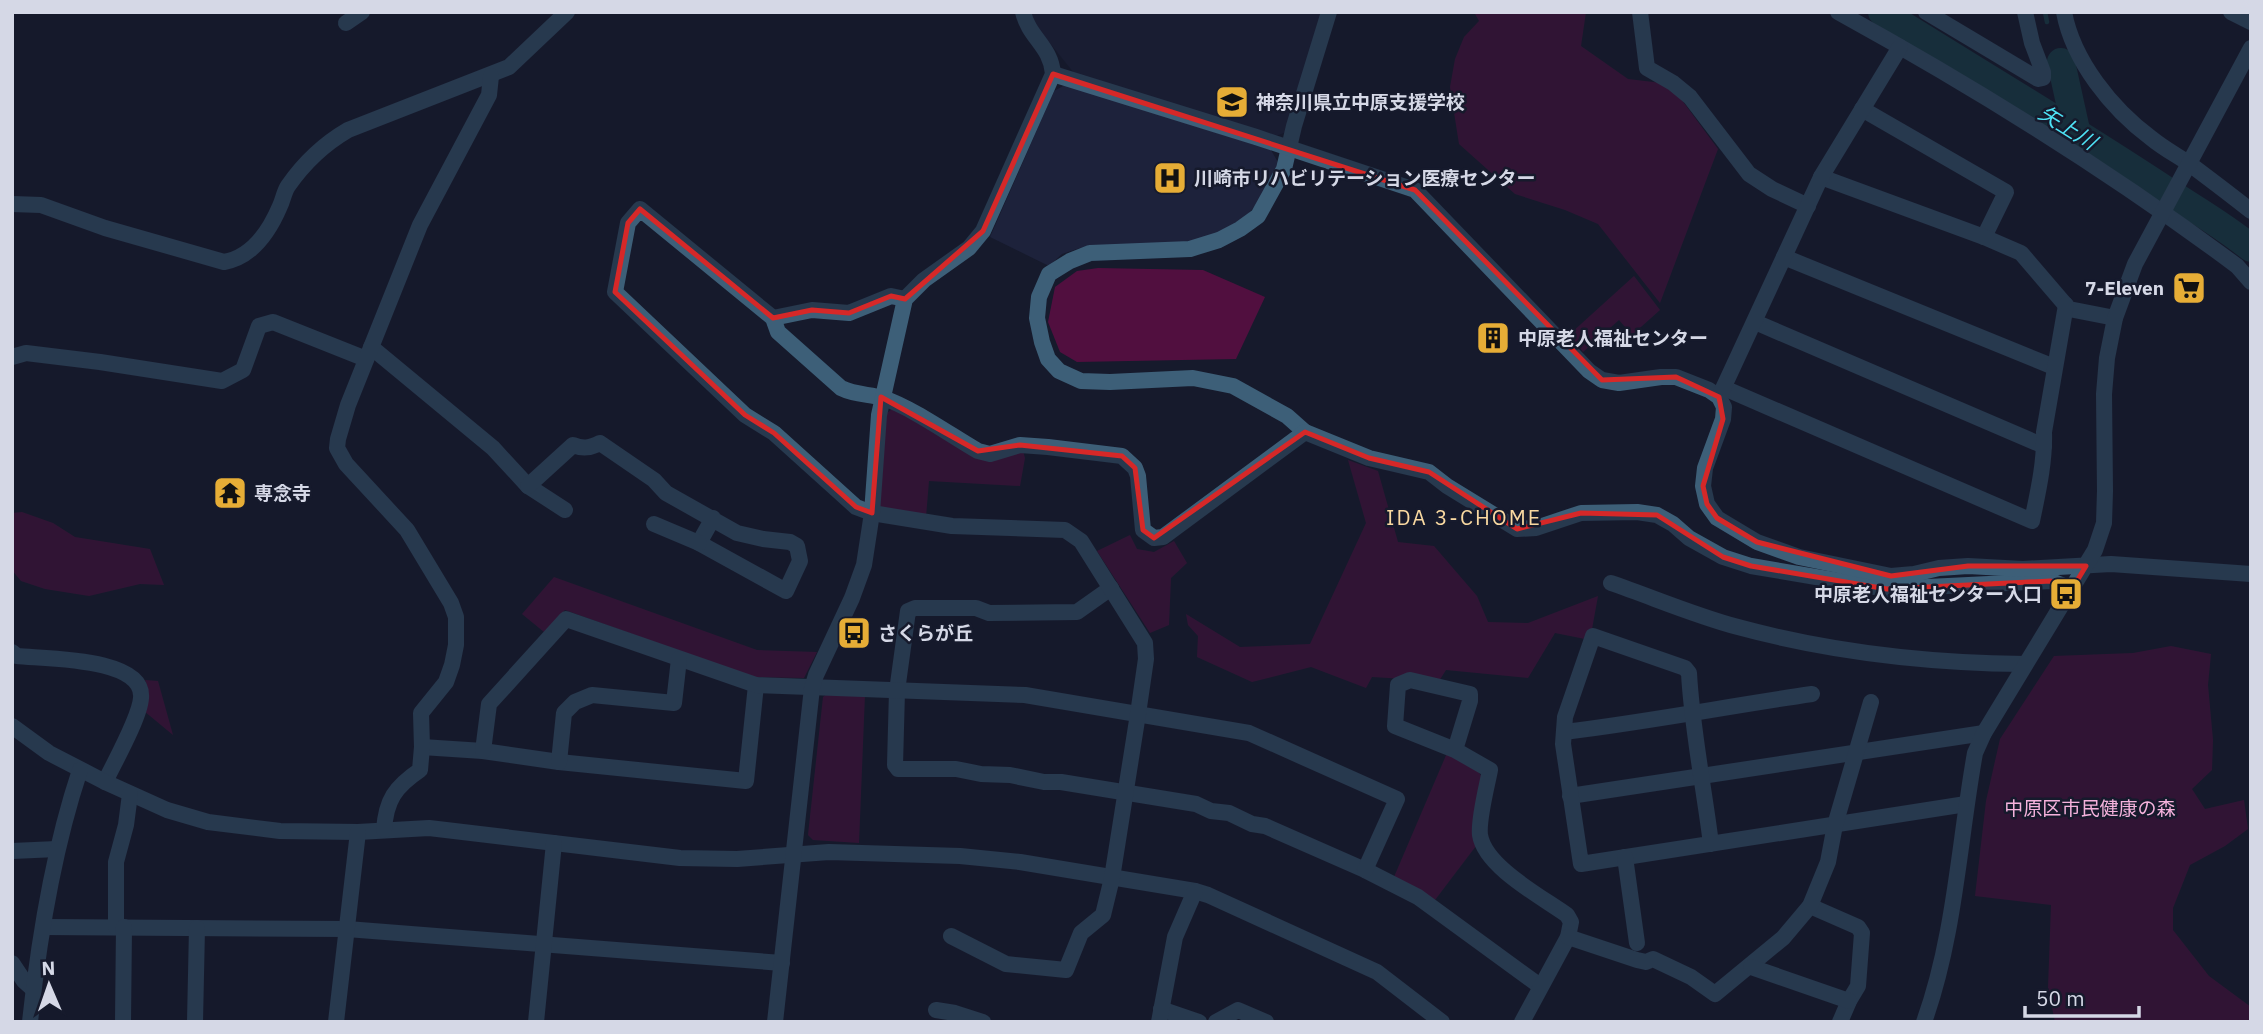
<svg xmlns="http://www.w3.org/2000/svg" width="2263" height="1034" font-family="'IBM Plex Sans','Noto Sans JP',sans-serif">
	<rect width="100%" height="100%" fill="#161a2c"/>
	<!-- built -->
	<g fill="#1d223b">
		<path d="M 1030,12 L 1322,12 L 1286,132 L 1276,136 L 1074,73 L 1037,27 Z"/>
		<path d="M 1065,85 L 1271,150 L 1279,164 L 1262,198 L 1249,213 L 1237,224 L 1199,242 L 1080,248 L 1062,254 L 1049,266 L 990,237 L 1054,91 Z"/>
	</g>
	<!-- green -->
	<g fill="#510f3f">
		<path d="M 1474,12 L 1586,12 L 1581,46 L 1628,79 L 1670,84 L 1718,149 L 1660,303 L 1598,224 L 1565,210 L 1515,194 L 1459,144 L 1450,87 L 1455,59 L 1464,37 L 1479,21 Z"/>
		<path d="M 1098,268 L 1203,270 L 1265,297 L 1236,359 L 1077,362 L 1060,352 L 1048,322 L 1055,287 L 1077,271 Z"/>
		<path d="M 1634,276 L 1660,310 L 1632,335 L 1619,320 L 1583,352 L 1570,334 Z"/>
		<path d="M 894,408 L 982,459 L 1023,451 L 1025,458 L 1020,486 L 929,481 L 926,517 L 881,507 L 876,501 L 885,414 Z"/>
		<path d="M 1348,460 L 1378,471 L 1398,542 L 1434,546 L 1477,596 L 1488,622 L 1528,623 L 1598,596 L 1590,640 L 1555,633 L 1528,678 L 1446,670 L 1439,681 L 1372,677 L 1366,688 L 1311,667 L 1252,682 L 1197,657 L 1198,636 L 1188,625 L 1186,614 L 1240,647 L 1310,644 L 1366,523 Z"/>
		<path d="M 22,512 L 53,523 L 75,537 L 150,549 L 164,585 L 140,584 L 89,596 L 45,589 L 21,581 L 12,570 L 12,513 Z"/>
		<path d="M 1130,535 L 1137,549 L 1154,552 L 1174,541 L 1187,563 L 1171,578 L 1169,625 L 1150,633 L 1097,551 Z"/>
		<path d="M 554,577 L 757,650 L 817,652 L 804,678 L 751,677 L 565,610 L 544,632 L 522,614 Z"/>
		<path d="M 2171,646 L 2211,654 L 2208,685 L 2213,740 L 2212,770 L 2192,789 L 2205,809 L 2244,800 L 2248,829 L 2225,846 L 2190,865 L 2173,908 L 2173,930 L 2209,976 L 2251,1007 L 2251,1022 L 2055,1022 L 2048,988 L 2051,905 L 1975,896 L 1986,801 L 2000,739 L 2054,656 L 2133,653 Z"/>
		<path d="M 145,680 L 158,681 L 173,735 L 144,711 C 148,700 150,691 145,680 Z"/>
		<path d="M 828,693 L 865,694 L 859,843 L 813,840 L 808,835 L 823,697 Z"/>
		<path d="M 1447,753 L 1477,770 L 1482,777 L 1476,846 L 1435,900 L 1394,877 Z"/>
	</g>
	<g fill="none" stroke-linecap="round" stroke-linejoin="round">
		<!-- stream -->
		<path stroke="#1a484e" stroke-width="4.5" d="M 2045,12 L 2047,22"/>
		<!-- river -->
		<g stroke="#1a484e" stroke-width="28">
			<path d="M 1882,12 C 1974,70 2067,125 2158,185 C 2189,206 2222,224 2251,248"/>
			<path d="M 2061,62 L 2076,130"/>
		</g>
		<!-- minor -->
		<g stroke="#3d5f78" stroke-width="16">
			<path d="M 1329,12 L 1294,126 L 1284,169 L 1258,216 L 1240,229 L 1219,240 L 1190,249 L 1090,253 L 1070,261 L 1049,274 L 1039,297 L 1037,318 L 1042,342 L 1048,359 L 1059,371 L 1081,381 L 1110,382 L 1193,378 L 1233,386 L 1287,416 L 1305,432 L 1369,458 L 1429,472 L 1447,486 L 1517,529 L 1536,528 L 1581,513 L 1637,512 L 1657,515 L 1673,524 L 1689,538 L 1723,557 L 1751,566 L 1887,589 L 2051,581 L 2072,589"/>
			<path d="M 1640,12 L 1647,68 L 1673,83 L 1690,97 L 1749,174 L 1772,189 L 1808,206"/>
			<path d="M 1838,12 C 1976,88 2111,172 2237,266 L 2251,282"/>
			<path d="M 1926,12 L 2038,79 L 2043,78 L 2043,72 L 2032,43 L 2025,12"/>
			<path d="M 2064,12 C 2073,61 2112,109 2151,138 C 2163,148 2178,156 2191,165 C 2211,180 2231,195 2251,211"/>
			<path d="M 2231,12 L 2251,22"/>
			<path d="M 346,23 L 362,12"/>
			<path d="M 1053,74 L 1256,137 L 1415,190 L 1589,371 L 1602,380 L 1619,383 L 1661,377 L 1676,377 L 1709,390 L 1719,397 L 1724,407 L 1723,419 L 1705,468 L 1703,486 L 1707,504 L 1717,518 L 1757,542 L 1799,557 L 1891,576 L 1914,574 L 1939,568 L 1968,566 L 2023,569 L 2111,564 L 2251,574"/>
			<path d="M 1862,109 L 2006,192 L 1984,237"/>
			<path d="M 1821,177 L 1984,237 L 2021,253 L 2069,309 L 2115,318"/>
			<path d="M 12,204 L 41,205 L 105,228 L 224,262 C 252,257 269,232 280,206 C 283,200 284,192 288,186 C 304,163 324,144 348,130 L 509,67 L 567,12"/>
			<path d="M 1784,257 L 2054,367"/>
			<path d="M 773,318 L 812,310 L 849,313 L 891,296 L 905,299"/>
			<path d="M 1755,322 L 2044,446"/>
			<path d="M 371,347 L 493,448 L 528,486 L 565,510"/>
			<path d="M 12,357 L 26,353 L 100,362 L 222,381 L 243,370 L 259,326 L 273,322 L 366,359"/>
			<path d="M 1724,388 L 2032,521 C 2038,492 2045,462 2044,432 L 2066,305"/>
			<path d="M 1720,395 L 1821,177 L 1900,47"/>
			<path d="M 528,486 L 573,445 C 583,449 590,448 600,443 L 654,480 L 666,493 L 737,533 L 763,539 L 790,542 L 797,546 L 800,561 L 786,591 L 699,543 L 713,518"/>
			<path d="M 654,524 L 699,543"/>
			<path d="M 1611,583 C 1652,597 1696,616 1738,627 C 1830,652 1929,663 2025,664"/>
			<path d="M 1111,588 L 1077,612 L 989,613 L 976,608 L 915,608 L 908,611 L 897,691 L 895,765 L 898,769 L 956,769 L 981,774 L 1010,775 L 1044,782 L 1061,782 L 1196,804 L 1211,811 L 1229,813 L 1252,824 L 1265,826 L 1365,870 L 1418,897 L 1540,986"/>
			<path d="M 12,652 L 17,656 C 43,659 145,657 141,698 C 140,717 114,763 105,782"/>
			<path d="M 12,726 L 49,753 L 105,782 L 167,810 L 208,822 L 280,831 L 358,832 L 429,828 L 680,858 L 737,859 L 829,852 L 960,856 L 1020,862 L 1195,891 L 1208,895 L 1377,972 L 1442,1022"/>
			<path d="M 1564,732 C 1647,722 1729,706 1812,694"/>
			<path d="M 422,747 L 483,751 L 559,762 L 746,781 L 756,685"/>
			<path d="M 1455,750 L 1470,701 L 1470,694 L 1410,680 L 1398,685 L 1395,726 L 1455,750 L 1490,770 C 1487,786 1478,820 1480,835 C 1485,867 1542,897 1567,915 L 1571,922 L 1568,937 L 1522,1022"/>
			<path d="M 483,751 L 489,704 L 566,619 L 756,685 L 1025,695 L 1249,733 L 1397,799 L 1365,870"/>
			<path d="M 559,762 L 564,713 L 575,702 L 592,695 L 674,703 L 679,659"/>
			<path d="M 1570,796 L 1984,733"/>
			<path d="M 384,830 C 386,800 395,787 420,770 L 422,747 L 421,713 L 446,682 L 452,665 L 456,645 L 456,617 L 451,603 L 407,530 L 346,464 L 337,448 L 338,439 L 348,405 L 420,225 L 489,95 L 491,76"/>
			<path d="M 1711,844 C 1704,787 1692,730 1689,673 L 1685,668 L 1593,636 L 1565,717 L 1563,744 L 1581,864 L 1966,804"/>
			<path d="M 12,851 L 57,849"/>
			<path d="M 1625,857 L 1637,943"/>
			<path d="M 1810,906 L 1858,927 L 1862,933 L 1858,986 L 1849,1001 L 1840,1022"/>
			<path d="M 44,927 L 347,929 L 782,963"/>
			<path d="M 116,927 L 116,862 L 126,825 L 130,794"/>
			<path d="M 951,936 L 1006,964 L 1066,970 L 1081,933 L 1103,915 L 1112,878 L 1138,714 L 1146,659 L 1145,643 L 1081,541 L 1065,530 L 952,526 L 872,513 L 856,507 L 774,433 L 745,415 L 615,292 L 628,223 L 640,209 L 773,318 L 778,332 L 841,388 C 855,395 869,394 883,398 C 911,407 952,436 978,451 L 990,454 L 1020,445 L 1048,447 L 1122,456 L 1135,468 L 1138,476 L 1143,530 L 1154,538 L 1163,537 L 1305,432"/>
			<path d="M 1568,937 L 1637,960 L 1646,962 L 1653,959 L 1691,977 L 1715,994 L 1783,938 L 1810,906 L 1828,862 L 1835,825 L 1871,702"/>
			<path d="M 12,963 L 24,981 L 33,989"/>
			<path d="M 1751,967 L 1849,1001"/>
			<path d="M 1161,1009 L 1199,1022"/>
			<path d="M 936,1010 L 955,1013 L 983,1022"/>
			<path d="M 30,1022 C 39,937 53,851 80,770"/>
			<path d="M 123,1022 L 124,927"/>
			<path d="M 195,1022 L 197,928"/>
			<path d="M 336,1022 L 358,832"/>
			<path d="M 536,1022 L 554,843"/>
			<path d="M 775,1022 L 812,688 L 816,675 L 852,598 L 864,565 L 872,513 L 879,415 L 905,299 L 924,280 L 969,248 L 983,231 L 1053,74 C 1051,46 1029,38 1023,12"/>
			<path d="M 1159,1022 L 1175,937 L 1195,891"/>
			<path d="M 1216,1022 L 1238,1010 L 1266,1022"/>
			<path d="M 1924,1022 C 1955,936 1959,842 1975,753 L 1984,733 L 2095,550 L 2104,523 L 2105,491 L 2104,394 L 2107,358 L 2115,318 L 2135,264 L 2251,48"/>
		</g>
	</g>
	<!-- marked area -->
	<path d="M0 0H2263V1034H0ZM 1053,74 L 1415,190 L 1602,380 L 1676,377 L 1719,397 L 1723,419 L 1703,486 L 1707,504 L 1717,518 L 1757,542 L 1891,576 L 1968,566 L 2086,566 L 2072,589 L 2051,581 L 1887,589 L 1751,566 L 1723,557 L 1657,515 L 1581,513 L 1517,529 L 1429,472 L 1369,458 L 1305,432 L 1154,538 L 1143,530 L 1135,468 L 1122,456 L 1020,445 L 978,451 L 881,397 L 872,513 L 856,507 L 774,433 L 745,415 L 615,292 L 628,223 L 640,209 L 773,318 L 812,310 L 849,313 L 891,296 L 905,299 L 983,231 Z" fill="#161a2c" fill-opacity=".55" fill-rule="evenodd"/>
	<path fill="none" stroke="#d62828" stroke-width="5" stroke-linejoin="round" d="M 1053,74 L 1415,190 L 1602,380 L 1676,377 L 1719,397 L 1723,419 L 1703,486 L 1707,504 L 1717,518 L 1757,542 L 1891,576 L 1968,566 L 2086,566 L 2072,589 L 2051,581 L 1887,589 L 1751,566 L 1723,557 L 1657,515 L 1581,513 L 1517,529 L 1429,472 L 1369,458 L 1305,432 L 1154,538 L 1143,530 L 1135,468 L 1122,456 L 1020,445 L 978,451 L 881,397 L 872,513 L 856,507 L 774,433 L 745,415 L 615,292 L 628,223 L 640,209 L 773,318 L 812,310 L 849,313 L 891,296 L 905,299 L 983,231 Z"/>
	<!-- icons -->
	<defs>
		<symbol id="school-square" viewBox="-11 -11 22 22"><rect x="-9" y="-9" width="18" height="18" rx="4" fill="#e6ad36" stroke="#161a2c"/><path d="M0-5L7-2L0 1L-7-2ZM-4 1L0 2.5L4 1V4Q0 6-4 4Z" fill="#111"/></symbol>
		<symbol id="hospital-square" viewBox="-11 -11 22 22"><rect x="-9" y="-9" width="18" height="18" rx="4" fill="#e6ad36" stroke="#161a2c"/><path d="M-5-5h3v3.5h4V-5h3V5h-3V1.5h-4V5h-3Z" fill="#111"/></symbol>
		<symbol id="supermarket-square" viewBox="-11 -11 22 22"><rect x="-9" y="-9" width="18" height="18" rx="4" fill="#e6ad36" stroke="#161a2c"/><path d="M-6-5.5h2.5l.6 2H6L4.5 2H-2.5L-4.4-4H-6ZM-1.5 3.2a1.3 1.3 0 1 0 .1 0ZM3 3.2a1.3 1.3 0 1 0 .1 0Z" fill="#111"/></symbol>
		<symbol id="building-square" viewBox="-11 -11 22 22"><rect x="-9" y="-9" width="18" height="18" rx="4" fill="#e6ad36" stroke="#161a2c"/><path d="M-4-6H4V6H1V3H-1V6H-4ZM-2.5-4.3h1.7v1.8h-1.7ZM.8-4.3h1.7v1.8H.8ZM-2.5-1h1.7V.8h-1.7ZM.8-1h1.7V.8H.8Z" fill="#111"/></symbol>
		<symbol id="temple-square" viewBox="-11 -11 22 22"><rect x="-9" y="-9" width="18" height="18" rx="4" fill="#e6ad36" stroke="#161a2c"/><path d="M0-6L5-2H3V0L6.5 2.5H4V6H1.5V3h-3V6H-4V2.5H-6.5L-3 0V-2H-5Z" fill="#111"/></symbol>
		<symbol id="bus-square" viewBox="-11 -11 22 22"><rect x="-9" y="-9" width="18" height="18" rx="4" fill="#e6ad36" stroke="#161a2c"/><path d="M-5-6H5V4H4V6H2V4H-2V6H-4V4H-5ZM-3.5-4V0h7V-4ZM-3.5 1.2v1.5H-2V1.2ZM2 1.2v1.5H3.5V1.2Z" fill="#111"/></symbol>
	</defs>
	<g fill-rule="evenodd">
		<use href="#school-square" x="1213" y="83" width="38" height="38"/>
		<use href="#hospital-square" x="1151" y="159" width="38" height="38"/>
		<use href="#supermarket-square" x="2170" y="269" width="38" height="38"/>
		<use href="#building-square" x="1474" y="319" width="38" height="38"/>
		<use href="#temple-square" x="211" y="474" width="38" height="38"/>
		<use href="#bus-square" x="2047" y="575" width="38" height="38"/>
		<use href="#bus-square" x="835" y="614" width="38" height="38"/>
	</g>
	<g text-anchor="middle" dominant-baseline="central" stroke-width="5" stroke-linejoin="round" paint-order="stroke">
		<!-- poi labels -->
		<g font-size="19" font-weight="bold" fill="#d5d8e6" stroke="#161a2c" text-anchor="start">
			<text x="1256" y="102">神奈川県立中原支援学校</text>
			<text x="1194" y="178">川崎市リハビリテーション医療センター</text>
			<text x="2164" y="288" text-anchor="end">7-Eleven</text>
			<text x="1518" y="338">中原老人福祉センター</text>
			<text x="254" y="493">専念寺</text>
			<text x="2042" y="594" text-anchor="end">中原老人福祉センター入口</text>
			<text x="878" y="633">さくらが丘</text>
		</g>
		<!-- park labels -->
		<g font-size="19" fill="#f4b2dc" stroke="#161a2c">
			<text x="2090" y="808">中原区市民健康の森</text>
		</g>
		<!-- water labels -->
		<g font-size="21" font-style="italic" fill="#4ee2f5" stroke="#161a2c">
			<text transform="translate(2068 127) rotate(32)">矢上川</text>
		</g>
		<!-- neighbourhood labels -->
		<g font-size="21" letter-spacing="2" fill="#f9d9a1" stroke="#161a2c">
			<text x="1464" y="517">IDA 3-CHOME</text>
		</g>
	</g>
	<!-- border -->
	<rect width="2263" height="1034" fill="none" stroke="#d5d8e6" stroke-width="28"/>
	<!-- north arrow -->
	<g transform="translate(49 985) rotate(358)" stroke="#161a2c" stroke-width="5" paint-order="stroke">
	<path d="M0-5L12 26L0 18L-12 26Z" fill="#d5d8e6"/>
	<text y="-10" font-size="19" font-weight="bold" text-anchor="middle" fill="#d5d8e6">N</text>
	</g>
	<!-- scale -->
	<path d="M2025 1006v10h114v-10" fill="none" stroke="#d5d8e6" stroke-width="3.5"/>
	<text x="2036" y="1006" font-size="21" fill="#d5d8e6" stroke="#161a2c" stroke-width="5" paint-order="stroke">50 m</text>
</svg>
